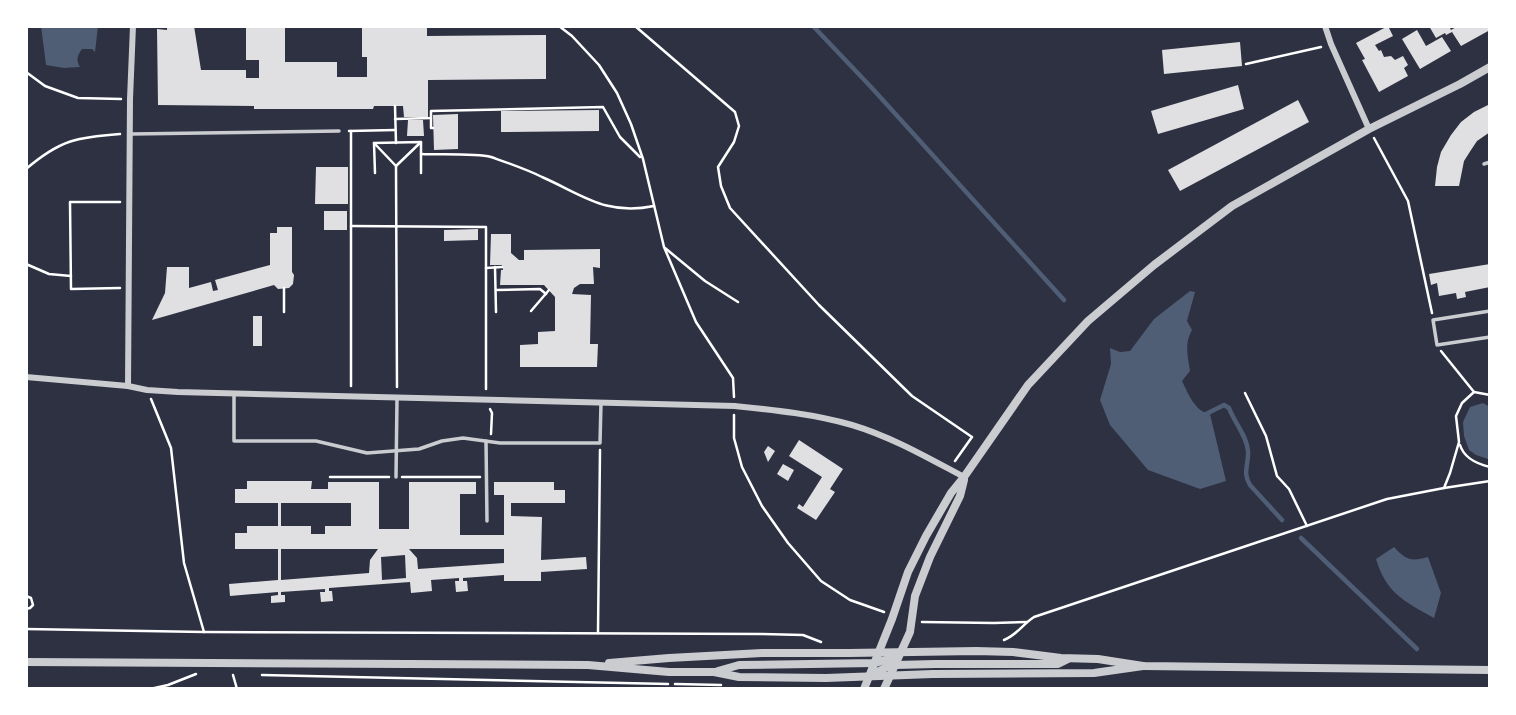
<svg xmlns="http://www.w3.org/2000/svg" width="1516" height="715" font-family="Signika,sans-serif">
	<rect width="100%" height="100%" fill="#2d3142"/>
	<!-- water -->
	<g fill="#4f5d75">
		<path d="M 41,26 L 98,26 L 95,52 L 92,49 L 82,49 C 77,56 76,60 80,67 L 64,68 L 46,65 Z"/>
		<path d="M 1190,291 L 1195,292 L 1187,321 L 1192,330 C 1184,343 1188,357 1190,371 L 1182,381 C 1188,393 1195,412 1210,414 L 1226,481 L 1200,489 L 1148,470 L 1110,425 L 1100,400 L 1111,364 L 1110,348 L 1120,352 L 1130,351 L 1154,319 Z"/>
		<path d="M 1483,403 L 1490,407 L 1490,458 L 1488,459 L 1476,455 L 1469,450 L 1464,436 L 1463,422 L 1470,407 Z"/>
		<path d="M 1394,547 C 1406,560 1411,562 1428,557 L 1441,593 L 1434,618 C 1405,602 1386,593 1376,559 Z"/>
	</g>
	<g fill="none" stroke-linecap="round" stroke-linejoin="round">
		<!-- stream -->
		<g stroke="#4f5d75" stroke-width="4.5">
			<path d="M 813,26 L 871,87 L 1064,300"/>
			<path d="M 1206,414 L 1224,405 L 1229,408 C 1234,422 1247,436 1248,451 C 1249,465 1242,472 1250,485 L 1282,520"/>
			<path d="M 1301,538 L 1417,649"/>
		</g>
	</g>
	<!-- building -->
	<g fill="#e0e0e3" fill-rule="evenodd">
		<path d="M 167,26 L 194,26 L 201,70 L 246,70 L 246,78 L 259,78 L 259,60 L 246,60 L 246,26 L 285,26 L 285,62 L 337,62 L 337,77 L 367,77 L 367,57 L 362,57 L 362,26 L 427,26 L 427,36 L 546,35 L 546,79 L 428,80 L 428,117 L 404,117 L 403,106 L 374,106 L 373,109 L 254,109 L 254,106 L 158,105 L 157,29 L 167,30 Z"/>
		<path d="M 1388,26 L 1393,36 L 1375,45 L 1379,51 L 1381,50 L 1384,57 L 1391,56 L 1395,60 L 1403,56 L 1408,65 L 1404,68 L 1408,76 L 1379,92 L 1362,60 L 1365,59 L 1356,43 Z"/>
		<path d="M 1429,26 L 1449,26 L 1451,30 L 1458,26 L 1488,26 L 1490,30 L 1461,46 L 1452,32 L 1446,35 L 1445,33 L 1436,38 Z"/>
		<path d="M 1417,30 L 1426,46 L 1442,37 L 1451,51 L 1420,69 L 1402,39 Z"/>
		<path d="M 1240,42 L 1242,66 L 1164,74 L 1162,50 Z"/>
		<path d="M 1238,85 L 1244,109 L 1158,134 L 1151,111 Z"/>
		<path d="M 1298,100 L 1309,122 L 1180,191 L 1168,170 Z"/>
		<path d="M 1490,104 L 1490,132 L 1477,141 L 1471,150 L 1464,161 L 1459,186 L 1435,186 L 1437,167 L 1441,152 L 1451,135 L 1461,122 L 1474,112 Z"/>
		<path d="M 599,110 L 599,131 L 501,132 L 501,111 Z"/>
		<path d="M 458,114 L 458,149 L 434,150 L 433,115 Z"/>
		<path d="M 408,120 L 423,120 L 424,136 L 407,136 Z"/>
		<path d="M 316,167 L 348,167 L 348,204 L 315,204 Z"/>
		<rect x="324" y="211" width="23" height="19"/>
		<path d="M 277,227 L 292,227 L 292,272 L 294,275 L 293,284 L 289,288 L 278,289 L 274,285 L 152,320 L 165,293 L 167,267 L 189,267 L 189,288 L 211,282 L 213,291 L 218,290 L 215,280 L 270,265 L 270,233 L 277,233 Z"/>
		<path d="M 478,229 L 478,240 L 444,241 L 444,230 Z"/>
		<path d="M 491,234 L 511,234 L 511,253 L 519,260 L 524,260 L 524,250 L 600,249 L 600,268 L 593,267 L 594,284 L 580,284 L 574,288 L 572,294 L 591,295 L 590,344 L 598,344 L 597,367 L 520,367 L 520,345 L 538,344 L 538,332 L 555,331 L 555,297 L 544,285 L 500,285 L 501,270 L 503,270 L 502,265 L 490,265 Z"/>
		<path d="M 1490,264 L 1490,287 L 1465,292 L 1466,297 L 1457,299 L 1456,293 L 1439,296 L 1437,283 L 1431,285 L 1429,274 Z"/>
		<rect x="253" y="316" width="9" height="30"/>
		<path d="M 799,440 L 843,469 L 830,489 L 835,492 L 816,520 L 797,508 L 799,504 L 803,507 L 822,477 L 789,456 Z"/>
		<path d="M 768,446 L 775,451 L 768,462 L 764,452 Z"/>
		<path d="M 783,464 L 794,470 L 788,481 L 777,474 Z"/>
		<path d="M 247,481 L 312,481 L 311,489 L 328,489 L 328,482 L 379,482 L 379,529 L 409,529 L 409,482 L 476,482 L 476,494 L 460,494 L 460,535 L 504,535 L 504,495 L 494,495 L 494,482 L 554,482 L 554,490 L 565,490 L 565,503 L 511,503 L 511,516 L 542,517 L 541,560 L 586,557 L 587,569 L 541,572 L 541,581 L 504,581 L 504,575 L 463,578 L 463,581 L 467,581 L 468,591 L 456,592 L 455,581 L 459,581 L 459,578 L 431,580 L 432,591 L 411,593 L 410,582 L 329,588 L 329,591 L 332,591 L 333,601 L 321,602 L 320,592 L 325,592 L 325,589 L 281,592 L 281,595 L 285,595 L 285,602 L 271,603 L 271,596 L 278,595 L 278,592 L 230,596 L 229,584 L 278,580 L 278,549 L 235,549 L 235,533 L 247,533 L 247,526 L 278,526 L 278,503 L 235,503 L 235,489 L 247,489 ZM 281,503 L 351,503 L 351,526 L 325,526 L 325,534 L 311,534 L 311,526 L 281,526 ZM 281,549 L 378,549 L 370,560 L 369,573 L 281,580 ZM 409,549 L 504,549 L 504,563 L 418,569 L 417,558 ZM 405,555 L 406,578 L 382,580 L 381,557 Z"/>
	</g>
	<g fill="none" stroke-linecap="round" stroke-linejoin="round">
		<!-- path -->
		<g stroke="#fff" stroke-width="2.5">
			<path d="M 559,26 L 572,36 L 599,65 L 617,93 L 631,124 L 643,159 L 664,247 L 696,322 L 733,378 L 734,397"/>
			<path d="M 635,26 L 735,112 L 739,126 L 734,142 L 718,167 L 721,186 L 730,208 L 819,305 L 912,396 L 972,437 L 955,461"/>
			<path d="M 1246,64 L 1321,47"/>
			<path d="M 26,72 L 45,86 L 78,98 L 121,99"/>
			<path d="M 395,106 L 396,143"/>
			<path d="M 431,118 L 431,128 L 433,128"/>
			<path d="M 395,119 L 431,118 L 431,111 L 603,107 L 620,137 L 640,157"/>
			<path d="M 349,131 L 395,130"/>
			<path d="M 351,131 L 351,386"/>
			<path d="M 1374,138 L 1408,201 L 1432,313"/>
			<path d="M 374,143 L 396,166 L 421,142"/>
			<path d="M 421,154 C 439,155 476,153 491,157 C 508,163 526,169 542,177 C 583,195 606,216 654,206"/>
			<path d="M 396,166 L 397,387"/>
			<path d="M 26,169 C 60,140 77,137 120,134"/>
			<path d="M 375,173 L 374,143 L 421,142 L 421,173"/>
			<path d="M 120,202 L 70,202 L 71,289 L 120,288"/>
			<path d="M 351,226 L 486,227 L 486,389"/>
			<path d="M 665,248 L 705,281 L 738,302"/>
			<path d="M 26,264 L 49,274 L 71,276"/>
			<path d="M 495,267 L 496,312"/>
			<path d="M 486,268 L 502,267"/>
			<path d="M 284,288 L 284,312"/>
			<path d="M 496,290 L 540,289 L 546,294"/>
			<path d="M 531,311 L 549,290"/>
			<path d="M 1441,351 L 1474,392 L 1462,403 L 1456,416 L 1459,442 L 1450,473 L 1444,488"/>
			<path d="M 1474,392 L 1490,395"/>
			<path d="M 1245,393 L 1266,436 L 1277,476 L 1289,489 L 1307,526"/>
			<path d="M 151,399 L 171,448 L 184,563 L 204,632"/>
			<path d="M 490,409 L 492,413 L 491,434"/>
			<path d="M 734,415 L 734,438 L 742,467 L 762,506 L 788,543 L 821,581 L 850,600 L 884,612"/>
			<path d="M 1460,445 C 1464,458 1477,464 1490,467"/>
			<path d="M 330,477 L 389,477"/>
			<path d="M 402,477 L 480,477"/>
			<path d="M 26,596 L 31,598 L 33,605 L 30,608 L 26,609"/>
			<path d="M 922,622 L 994,623 L 1027,622"/>
			<path d="M 26,629 L 204,632 L 762,634 L 803,635 L 821,642"/>
			<path d="M 598,633 L 600,450"/>
			<path d="M 1004,640 C 1017,635 1023,624 1034,617 L 1387,499 L 1444,488 L 1490,481"/>
			<path d="M 233,675 L 237,689"/>
			<path d="M 262,675 L 668,684"/>
			<path d="M 675,684 L 721,685"/>
			<path d="M 150,689 L 168,685 L 196,674"/>
		</g>
		<!-- service -->
		<g stroke="#caccd0" stroke-width="3.5">
			<path d="M 131,134 L 339,131"/>
			<path d="M 1484,164 L 1490,162"/>
			<path d="M 1490,311 L 1433,320 L 1437,345 L 1490,337"/>
			<path d="M 234,394 L 234,441 L 316,441 L 367,453 L 419,449 L 442,441 L 463,438 L 500,443 L 600,443 L 601,403"/>
			<path d="M 486,441 L 487,521"/>
			<path d="M 396,477 L 397,399"/>
		</g>
		<!-- minor -->
		<g stroke="#caccd0" stroke-width="6">
			<path d="M 1325,26 L 1331,44 L 1369,129"/>
			<path d="M 26,377 L 128,386 L 147,390 L 178,392 L 735,406 C 774,410 814,414 852,425 C 892,437 928,458 964,477"/>
			<path d="M 128,386 L 130,99 L 133,26"/>
		</g>
		<!-- tertiary -->
		<g stroke="#caccd0" stroke-width="8">
			<path d="M 26,662 L 588,665 L 669,672 L 714,672 L 739,677 L 826,678 L 933,674 L 1094,673 L 1143,666"/>
			<path d="M 609,663 L 669,658 L 762,653 L 849,653 L 976,651 L 1013,652 L 1061,658 L 1098,659 L 1143,666 L 1490,670"/>
			<path d="M 718,671 L 739,665 L 874,663 L 890,659 L 898,654"/>
			<path d="M 871,675 L 887,667 L 895,665 L 935,664 L 1058,664 L 1068,659"/>
			<path d="M 864,689 L 892,619 L 908,572 L 926,536 L 951,493 L 964,477 L 1028,385 L 1088,321 L 1154,265 L 1232,206 L 1369,129 L 1460,84 L 1490,67"/>
			<path d="M 884,689 L 910,632 L 915,596 L 930,557 L 960,496 L 964,480"/>
		</g>
	</g>
	<!-- border -->
	<rect width="1516" height="715" fill="none" stroke="#ffffff" stroke-width="56"/>
</svg>
